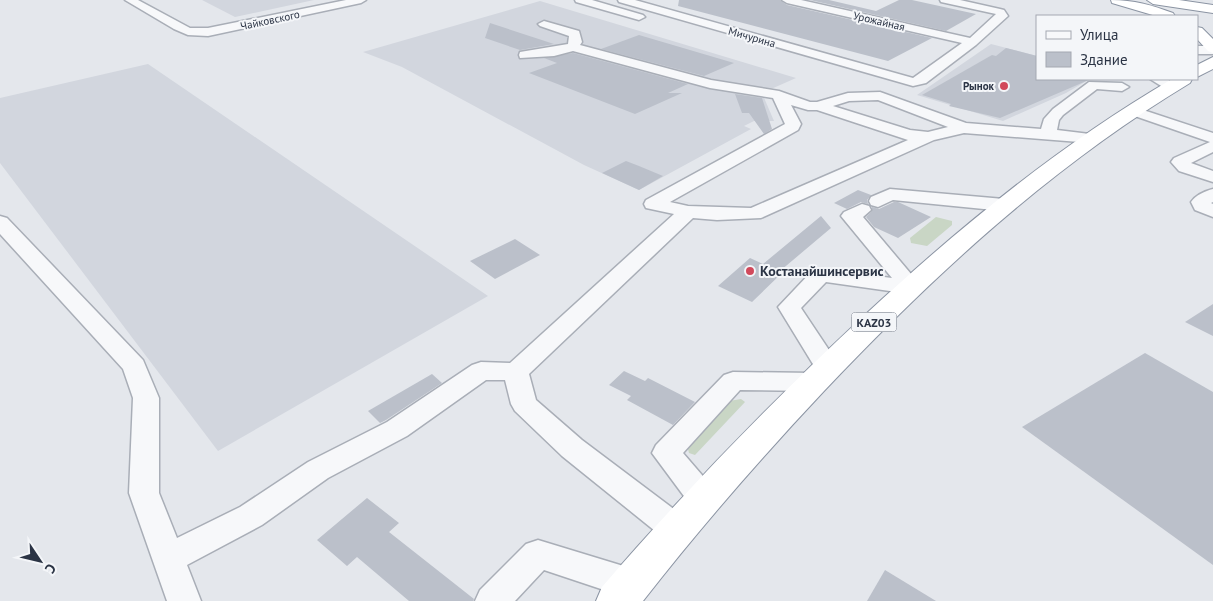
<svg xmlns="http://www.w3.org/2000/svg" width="1213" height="601" font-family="'PT Sans',sans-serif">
	<rect width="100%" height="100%" fill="#e4e7ec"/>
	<!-- built -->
	<g fill="#d2d6de">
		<path d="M 202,0 L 314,0 L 235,17 Z"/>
		<path d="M 540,1 L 796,78 L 762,93 L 774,121 L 754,121 L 744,126 L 751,129 L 639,190 L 584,165 L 402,67 L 363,52 Z"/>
		<path d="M 991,44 L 1037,56 L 1037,79 L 1090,79 L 1066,93 L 1003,121 L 917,95 Z"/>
		<path d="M 148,64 L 488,296 L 218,451 L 0,163 L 0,98 Z"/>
	</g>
	<!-- green -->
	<g fill="#c9d6c5">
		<path d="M 936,217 L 952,221 L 952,225 L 927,246 L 911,243 L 910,238 Z"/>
		<path d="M 741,399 L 745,402 L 695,455 L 689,453 L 687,445 L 729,401 Z"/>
	</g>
	<!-- building -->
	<g fill="#bbc0ca">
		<path d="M 679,0 L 780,0 L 787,5 L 932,38 L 888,61 L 678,6 Z"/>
		<path d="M 810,0 L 829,0 L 876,11 L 899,0 L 912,0 L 976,14 L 946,31 Z"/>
		<path d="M 490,23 L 554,44 L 520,50 L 485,38 Z"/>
		<path d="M 639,35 L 734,63 L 704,76 L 601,49 Z"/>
		<path d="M 1006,48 L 1037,56 L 1037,79 L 1091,79 L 1000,118 L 949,106 L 951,104 L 922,95 L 992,55 L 996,56 Z"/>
		<path d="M 573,53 L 688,84 L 668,93 L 682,93 L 635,114 L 529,73 L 557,63 L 544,58 Z"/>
		<path d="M 735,94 L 762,98 L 772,129 L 764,134 L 749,113 L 742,113 Z"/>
		<path d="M 626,161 L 639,166 L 663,176 L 639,190 L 602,173 Z"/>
		<path d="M 858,190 L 871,195 L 867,200 L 868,204 L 861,202 L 847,209 L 834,203 Z"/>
		<path d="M 894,202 L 898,202 L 931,217 L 898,238 L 874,227 L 866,217 L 872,211 L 872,207 L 879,209 Z"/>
		<path d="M 821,216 L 831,228 L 780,271 L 783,272 L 752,302 L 718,286 L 750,258 L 763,264 Z"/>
		<path d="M 515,239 L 540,255 L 495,279 L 470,261 Z"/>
		<path d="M 1213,304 L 1213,336 L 1185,322 Z"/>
		<path d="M 1145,353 L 1213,392 L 1213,565 L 1022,427 Z"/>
		<path d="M 624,371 L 645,381 L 648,378 L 695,402 L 673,425 L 627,400 L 631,396 L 609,385 Z"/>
		<path d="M 432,374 L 442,383 L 386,420 L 380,423 L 368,411 Z"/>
		<path d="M 367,498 L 399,523 L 389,532 L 474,599 L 473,601 L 409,601 L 357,557 L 347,566 L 317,540 Z"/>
		<path d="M 885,570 L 936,601 L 867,601 Z"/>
	</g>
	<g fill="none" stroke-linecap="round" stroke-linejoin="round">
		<defs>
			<g id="minor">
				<path d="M 125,0 L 138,0 L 190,28 L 208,28 L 346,0 L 366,0 L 361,3 L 208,36 L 188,35 L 174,29 Z"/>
				<path d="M 575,0 L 592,0 L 643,15 L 645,17 L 639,20 L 576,2 Z"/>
				<path d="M 618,0 L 635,0 L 913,78 L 962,43 L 787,3 L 782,0 L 801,0 L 970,38 L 996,14 L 941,2 L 940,0 L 960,0 L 1000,9 L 1004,10 L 1008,16 L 976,45 L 926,83 L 913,86 L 619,2 Z"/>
				<path d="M 544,21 L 579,31 L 582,42 L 580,45 L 711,80 L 779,91 L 810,102 L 817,102 L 848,93 L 880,92 L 966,123 L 1041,129 L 1044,119 L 1053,109 L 1089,82 L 1122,83 L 1129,87 L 1122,91 L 1097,89 L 1063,115 L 1059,120 L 1057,130 L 1098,135 L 1100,138 L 1098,141 L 1092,143 L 964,133 L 934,140 L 761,218 L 717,220 L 693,218 L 529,374 L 536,400 L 582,440 L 687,519 L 692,529 L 687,539 L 676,543 L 665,539 L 562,456 L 515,411 L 511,404 L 505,380 L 486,380 L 407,436 L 328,478 L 262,525 L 187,565 L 201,601 L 167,601 L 129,493 L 133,398 L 123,369 L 0,234 L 0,216 L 7,218 L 143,360 L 159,398 L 159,493 L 177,538 L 240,507 L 308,462 L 387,422 L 472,365 L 481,362 L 510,363 L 674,214 L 646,208 L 644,204 L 646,200 L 785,124 L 773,98 L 710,88 L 573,51 L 554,56 L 520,58 L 519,55 L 520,52 L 568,44 L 569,36 L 540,26 L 538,24 ZM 878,100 L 948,127 L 928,132 L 910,130 L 833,106 L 849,101 ZM 791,105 L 808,110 L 817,110 L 908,140 L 751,208 L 688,206 L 670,202 L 798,130 L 801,124 Z"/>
				<rect x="1197" y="46" width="16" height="8"/>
				<path d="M 1150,79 L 1167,79 L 1178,86 L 1176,89 L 1166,89 Z"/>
				<path d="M 1134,107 L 1213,133 L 1213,152 L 1191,163 L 1213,171 L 1213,182 L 1179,171 L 1171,162 L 1174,158 L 1210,142 L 1129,114 L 1127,111 L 1129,108 Z"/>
				<path d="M 890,189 L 1004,199 L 1011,201 L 1013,205 L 1011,209 L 1004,211 L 893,200 L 878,207 L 871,205 L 869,201 L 871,197 Z"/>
				<path d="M 1213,189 L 1213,202 L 1211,203 L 1213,204 L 1213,217 L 1195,210 L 1191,202 C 1196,195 1205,191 1213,189 Z"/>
				<path d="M 862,204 L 869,206 L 871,210 L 863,217 L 922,287 L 919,292 L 911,294 L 826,282 L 801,308 L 841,368 L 837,374 L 828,377 L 819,374 L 778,307 L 813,270 L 821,269 L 892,278 L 841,216 L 844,212 Z"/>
				<path d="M 733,372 L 813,373 L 822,376 L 826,382 L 822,388 L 813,391 L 740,390 L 683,453 L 714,489 L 718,498 L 714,507 L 703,511 L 692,507 L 652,453 L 656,445 L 724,375 Z"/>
				<path d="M 538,540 L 643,572 L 648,583 L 643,594 L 631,599 L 544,570 L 515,601 L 475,601 L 480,590 L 526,544 Z"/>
			</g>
			<g id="highway">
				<path d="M 1111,0 C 1134,0 1151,5 1173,13 L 1175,16 L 1156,16 L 1112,3 Z"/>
				<path d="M 1147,0 L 1179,0 L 1213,5 L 1213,13 L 1153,4 Z"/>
				<path d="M 1197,27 L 1202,28 L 1213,39 L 1213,53 L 1208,51 L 1197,39 Z"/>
				<path d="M 1213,57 L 1213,69 L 1197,77 L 1197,65 Z"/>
				<path d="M 1172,79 L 1192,79 L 1190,83 C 1052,166 935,274 824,391 C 761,458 700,528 643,601 L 596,601 L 602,587 C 685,491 774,399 867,313 C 962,225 1061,144 1172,79 Z"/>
			</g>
		</defs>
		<!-- minor casing -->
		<use href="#minor" stroke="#a9aeb7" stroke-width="3"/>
		<!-- highway casing -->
		<use href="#highway" stroke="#8b94a3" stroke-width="2"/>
		<!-- minor -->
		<use href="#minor" fill="#f7f8fa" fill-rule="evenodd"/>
		<!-- highway -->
		<use href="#highway" fill="#fff" fill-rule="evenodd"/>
	</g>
	<!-- markers -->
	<g fill="#d1495b" stroke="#f4f6f9" stroke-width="2">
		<circle cx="1004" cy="86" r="5"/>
		<circle cx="750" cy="271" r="5"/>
	</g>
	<g text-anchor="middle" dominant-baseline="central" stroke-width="4" stroke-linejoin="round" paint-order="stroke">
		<!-- far-street labels -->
		<g font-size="11" fill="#2b3445" stroke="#f4f6f9">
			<text transform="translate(270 20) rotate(-12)">Чайковского</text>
			<text transform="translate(879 21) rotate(13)">Урожайная</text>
			<text transform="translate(752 37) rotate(16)">Мичурина</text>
		</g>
		<!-- far-poi labels -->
		<g font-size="11" font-weight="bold" fill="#2b3445" stroke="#f4f6f9" text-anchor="end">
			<text x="994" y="86">Рынок</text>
		</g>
		<!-- shield labels -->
		<rect fill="#f4f6f9" stroke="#676e7b" stroke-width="1" x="851.5" y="312.5" width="45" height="19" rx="4"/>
		<g font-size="12" font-weight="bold" fill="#2b3445">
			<text x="874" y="322">KАZ03</text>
		</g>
		<!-- poi labels -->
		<g font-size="14" font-weight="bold" fill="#2b3445" stroke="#f4f6f9" text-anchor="start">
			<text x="760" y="271">Костанайшинсервис</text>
		</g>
	</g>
	<!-- legend -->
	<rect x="1036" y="15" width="162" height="65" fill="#f4f6f9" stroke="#a4a8b1"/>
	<rect x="1046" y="31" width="25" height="8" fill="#f7f8fa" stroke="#a4a8b1"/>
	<text x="1080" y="40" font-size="15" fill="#2b3445">Улица</text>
	<rect x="1046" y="52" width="25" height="15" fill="#bbc0ca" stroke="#a4a8b1"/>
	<text x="1080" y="65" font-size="15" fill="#2b3445">Здание</text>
	<!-- north arrow -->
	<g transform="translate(40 561) rotate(125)" stroke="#f4f6f9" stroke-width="4" paint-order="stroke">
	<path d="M0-4L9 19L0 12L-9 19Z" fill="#2b3445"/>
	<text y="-8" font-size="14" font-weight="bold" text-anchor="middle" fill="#2b3445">С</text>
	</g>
</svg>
